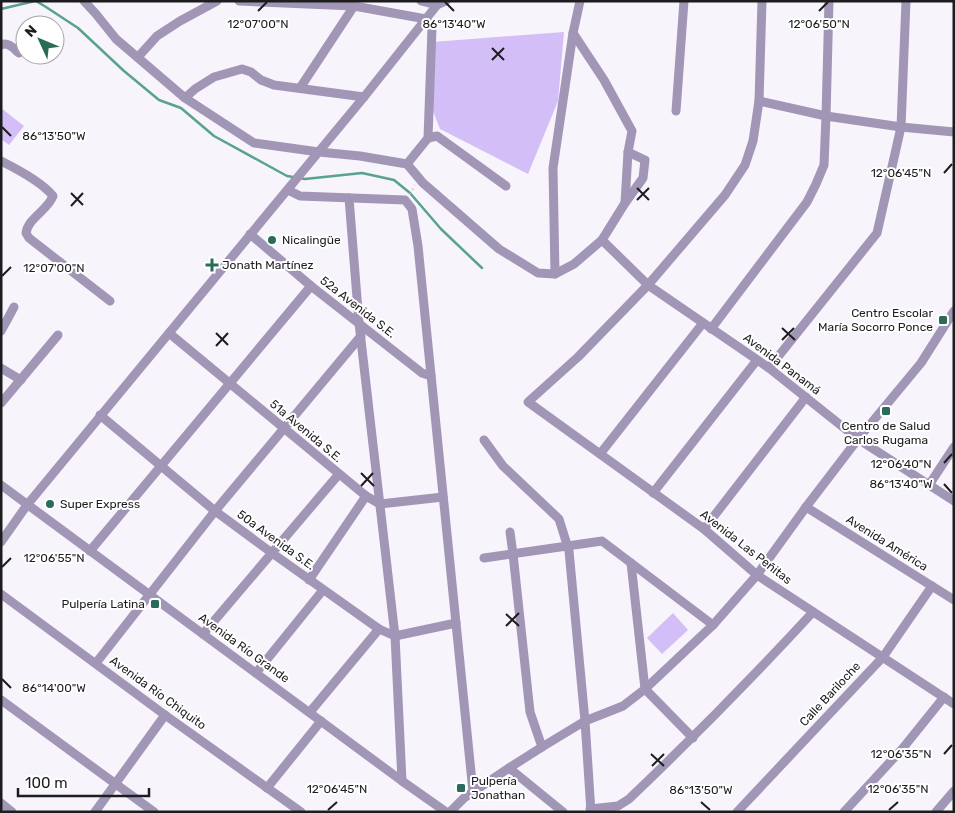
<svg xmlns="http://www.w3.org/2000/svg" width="955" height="813" font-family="Rubik,sans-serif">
	<rect width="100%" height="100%" fill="#f7f4fc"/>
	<!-- pitch -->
	<g fill="#d4bef7">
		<path d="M 564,32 L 558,101 L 528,174 L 440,129 L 431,106 L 433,42 Z"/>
		<path d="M 1,108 L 24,126 L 9,145 L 1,139 Z"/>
		<path d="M 673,613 L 688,630 L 662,654 L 647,638 Z"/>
	</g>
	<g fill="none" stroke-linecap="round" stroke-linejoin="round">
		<!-- stream -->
		<g stroke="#59a28e" stroke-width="2.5">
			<path d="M 36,1 L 46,7 L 78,28 L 124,71 L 159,100 L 181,108 L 214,136 L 287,176 L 293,177"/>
			<path d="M 1,9 L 35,1"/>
			<path d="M 299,178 L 305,179 L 362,173 L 394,180 L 410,193 L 441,229 L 482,268"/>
		</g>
		<!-- path -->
		<path stroke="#b5b3b9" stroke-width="2" stroke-dasharray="1 4" stroke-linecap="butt" d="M 410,194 L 415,185"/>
		<!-- minor -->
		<g stroke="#a296b6" stroke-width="9">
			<path d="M 84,1 L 96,14 L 116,39 L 185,98 L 254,143 L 319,152 L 360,156 L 407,164 L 423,183 L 499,249 L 538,273 L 555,274 L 574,264 L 602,240 L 625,203 L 628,152 L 632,131 L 604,80 L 573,33"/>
			<path d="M 239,1 L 354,6 L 426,19 L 432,28 L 428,138 L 407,164"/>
			<path d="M 421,1 L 437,5"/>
			<path d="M 762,1 L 759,101 L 753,141 L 745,165 L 725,195 L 648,285 L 578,357 L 528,402 L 704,529 L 757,575 L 954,704"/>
			<path d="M 1,45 C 8,41 14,49 19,53"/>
			<path d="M 138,57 L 157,36 L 180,21 L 217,1"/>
			<path d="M 300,88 L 354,6 L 353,2"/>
			<path d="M 185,98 L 195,89 L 214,77 L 242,69 L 251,72 L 261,80 L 274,85 L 364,97"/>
			<path d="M 759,101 L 826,116 L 901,127 L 954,132"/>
			<path d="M 676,111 L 684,1"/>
			<path d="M 428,138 L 437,136 L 506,186"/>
			<path d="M 1,161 C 17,169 42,182 53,196 C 48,210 28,218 26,233 L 29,238 L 110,301"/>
			<path d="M 288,190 L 300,196 L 405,200 L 412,209 L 418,246 L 473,792"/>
			<path d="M 349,198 L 359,323 L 395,636 L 402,781"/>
			<path d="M 625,203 L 643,178 L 645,160 L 628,152"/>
			<path d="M 250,234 L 311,286 L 422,373 L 431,376"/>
			<path d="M 602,240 L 648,285 L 769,368 L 858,439 L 954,501"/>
			<path d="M 555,274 L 553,168 L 573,33 L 580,1"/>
			<path d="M 711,329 L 807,202 L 816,184 L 824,165 L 826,116 L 829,1"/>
			<path d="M 1,331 L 14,307"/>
			<path d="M 169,333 L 366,496 L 380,504 L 443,497"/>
			<path d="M 1,368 L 21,380"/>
			<path d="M 769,368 L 877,233 L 901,127 L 906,1"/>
			<path d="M 1,403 L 58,335"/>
			<path d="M 100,415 L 215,511 L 272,553 L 379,629 L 395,636 L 456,623"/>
			<path d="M 484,440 L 503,466 L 559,519 L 569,551 L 585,721 L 591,812"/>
			<path d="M 600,454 L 703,323"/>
			<path d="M 1,485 L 402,781 L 446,812"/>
			<path d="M 929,485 L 954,447"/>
			<path d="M 653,493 L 757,360"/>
			<path d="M 806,507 L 954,600"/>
			<path d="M 704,529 L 806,397"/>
			<path d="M 510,532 L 513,554 L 530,712 L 542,747"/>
			<path d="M 1,542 L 27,505 L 364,97 L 437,5 L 446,1"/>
			<path d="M 90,551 L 311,286"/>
			<path d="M 484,558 L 602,541 L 713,625"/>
			<path d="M 631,563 L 645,689 L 693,738"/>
			<path d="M 309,580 L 366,496"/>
			<path d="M 1,594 L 165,715 L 301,812"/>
			<path d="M 203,634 L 339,474"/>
			<path d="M 96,663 L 215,511 L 361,336"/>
			<path d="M 256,673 L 323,590"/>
			<path d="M 1,700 L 154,812"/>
			<path d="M 310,712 L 379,629"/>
			<path d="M 509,768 L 563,812"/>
			<path d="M 267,788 L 321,721"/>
			<path d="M 1,803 L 12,812"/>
			<path d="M 590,809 L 618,806 L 629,799 C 693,738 753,677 813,612"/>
			<path d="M 95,812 L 165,715"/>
			<path d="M 450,812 L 464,798 L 509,768 L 542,747 L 585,721 L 623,706 L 645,689 L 713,625 L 757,575 L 806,507 L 858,439 L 921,363 L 954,311"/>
			<path d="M 737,812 L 883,657 L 932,586"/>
			<path d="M 844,812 L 903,748 L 944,697"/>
			<path d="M 936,812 L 954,791"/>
		</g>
	</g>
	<!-- ticks -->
	<path fill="none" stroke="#1d1c1f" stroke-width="2" d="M 445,2 L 454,11M 258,11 L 267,2M 819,11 L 828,2M 492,48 L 504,60M 492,60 L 504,48M 2,127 L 11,136M 944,173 L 952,164M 637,188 L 649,200M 71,193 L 83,205M 637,200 L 649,188M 71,206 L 83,193M 2,276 L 11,267M 782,328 L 795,340M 216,333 L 228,345M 782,340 L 794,328M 216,346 L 228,333M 944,463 L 952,454M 361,473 L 374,486M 944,484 L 952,493M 361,486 L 373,473M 2,567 L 11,558M 506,614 L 519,626M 506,626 L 519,613M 2,679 L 11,688M 651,754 L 664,766M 944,754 L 952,745M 652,766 L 664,754M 701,802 L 710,810M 328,810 L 337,802M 889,810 L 898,802"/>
	<!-- markers -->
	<g fill="#2b6b5a" stroke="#fff" stroke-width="2">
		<circle cx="272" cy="240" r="5"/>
		<path d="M209.5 257.5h5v5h5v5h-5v5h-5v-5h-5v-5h5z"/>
		<rect x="938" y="315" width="10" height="10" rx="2.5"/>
		<rect x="881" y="406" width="10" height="10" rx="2.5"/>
		<circle cx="50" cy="504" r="5"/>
		<rect x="150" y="599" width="10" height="10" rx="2.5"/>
		<rect x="456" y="783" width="10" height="10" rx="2.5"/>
	</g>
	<g text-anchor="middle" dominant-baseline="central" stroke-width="4" stroke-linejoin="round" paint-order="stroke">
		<!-- poi labels -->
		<g font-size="12" fill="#1d1c1f" stroke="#fff" text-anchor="start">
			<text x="282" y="240">Nicalingüe</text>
			<text x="222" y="265">Jonath Martínez</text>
			<text x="933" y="313" text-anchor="end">Centro Escolar<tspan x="933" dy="14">María Socorro Ponce</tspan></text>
			<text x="886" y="426" text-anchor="middle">Centro de Salud<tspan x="886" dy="14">Carlos Rugama</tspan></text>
			<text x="60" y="504">Super Express</text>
			<text x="145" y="604" text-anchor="end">Pulpería Latina</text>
			<text x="471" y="781">Pulpería<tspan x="471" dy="14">Jonathan</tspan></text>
		</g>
		<!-- street labels -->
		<g font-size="12" fill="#1d1c1f" stroke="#fff">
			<text transform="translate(358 307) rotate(38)">52a Avenida S.E.</text>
			<text transform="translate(782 364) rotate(37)">Avenida Panamá</text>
			<text transform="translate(306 431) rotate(40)">51a Avenida S.E.</text>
			<text transform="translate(276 540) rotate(36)">50a Avenida S.E.</text>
			<text transform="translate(887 543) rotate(32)">Avenida América</text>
			<text transform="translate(746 547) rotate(38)">Avenida Las Peñitas</text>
			<text transform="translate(244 648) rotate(36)">Avenida Río Grande</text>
			<text transform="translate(158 693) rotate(36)">Avenida Río Chiquito</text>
			<text transform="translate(830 694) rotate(-47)">Calle Bariloche</text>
		</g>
	</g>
	<g font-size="12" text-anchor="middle" fill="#1d1c1f" stroke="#fff" stroke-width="4" stroke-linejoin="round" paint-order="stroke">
		<text x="454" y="28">86°13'40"W</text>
		<text x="258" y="28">12°07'00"N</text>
		<text x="819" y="28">12°06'50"N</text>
		<text x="54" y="140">86°13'50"W</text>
		<text x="901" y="177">12°06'45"N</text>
		<text x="54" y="272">12°07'00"N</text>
		<text x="901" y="468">12°06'40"N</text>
		<text x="901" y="488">86°13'40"W</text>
		<text x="54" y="562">12°06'55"N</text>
		<text x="54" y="692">86°14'00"W</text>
		<text x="901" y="758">12°06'35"N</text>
		<text x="337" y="793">12°06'45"N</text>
		<text x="898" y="793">12°06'35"N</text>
		<text x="701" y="794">86°13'50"W</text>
	</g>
	<!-- border -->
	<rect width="955" height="813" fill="none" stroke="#1d1c1f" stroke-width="5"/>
	<!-- north arrow -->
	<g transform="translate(40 40) rotate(314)"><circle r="24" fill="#ffffff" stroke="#a5a4a5"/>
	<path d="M0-4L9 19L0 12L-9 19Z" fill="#2b6b5a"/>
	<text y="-8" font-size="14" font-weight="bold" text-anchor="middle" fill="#1d1c1f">N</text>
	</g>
	<!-- scale -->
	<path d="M18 788v8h131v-8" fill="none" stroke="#1d1c1f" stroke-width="2.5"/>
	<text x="25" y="788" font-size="15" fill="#1d1c1f" stroke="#ffffff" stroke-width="4" paint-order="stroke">100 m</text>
</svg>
